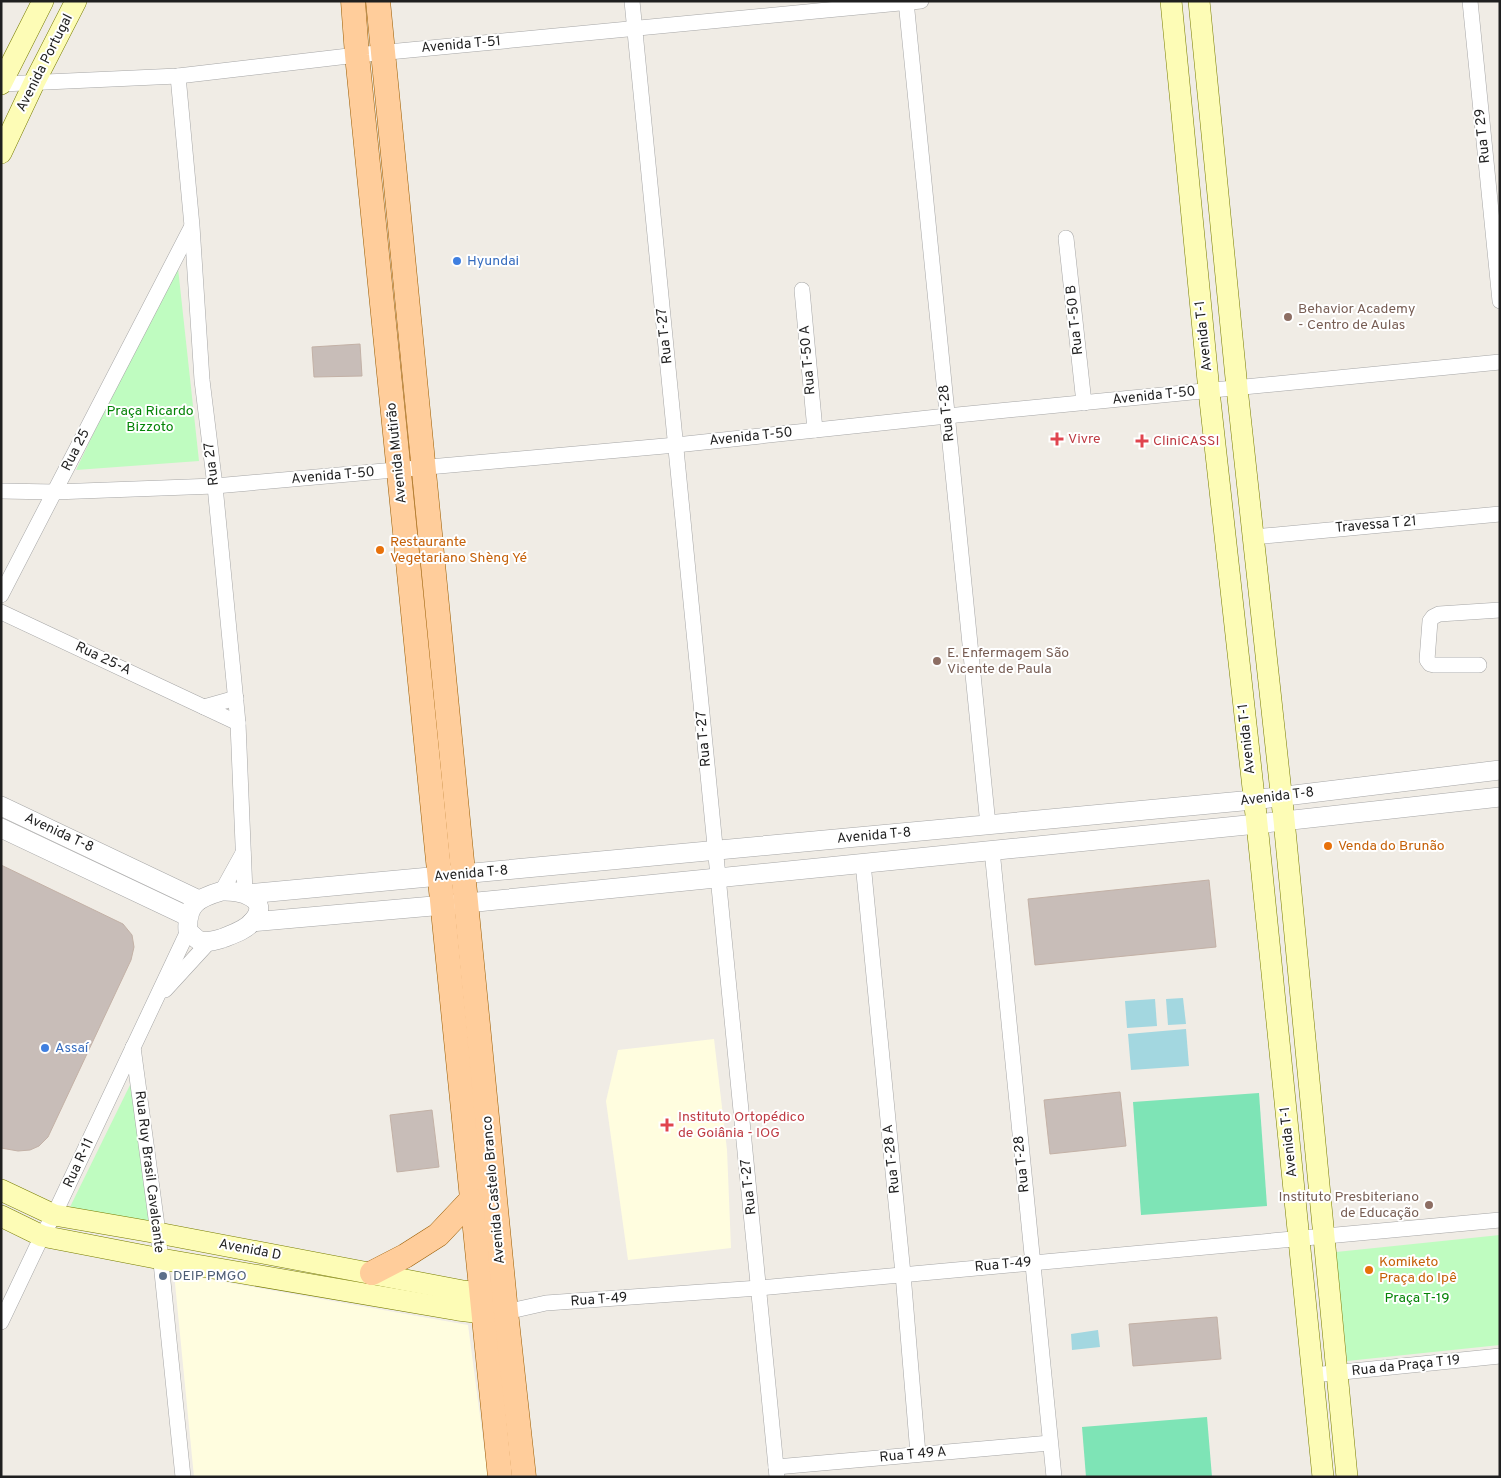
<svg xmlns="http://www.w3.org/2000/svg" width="1501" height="1478" font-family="Overpass,sans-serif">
	<rect width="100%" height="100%" fill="#f0ece5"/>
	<!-- education -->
	<g fill="#fffddf">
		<path d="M 714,1039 L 727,1150 L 731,1248 L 628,1260 L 606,1101 L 618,1050 Z"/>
		<path d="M 174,1273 L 468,1325 L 488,1477 L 194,1477 Z"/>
	</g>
	<!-- park -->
	<g fill="#bffcc0">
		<path d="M 177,259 L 199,461 L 76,470 Z"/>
		<path d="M 131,1083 L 152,1224 L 70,1207 Z"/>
		<path d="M 1500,1235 L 1500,1345 L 1347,1361 L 1336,1252 Z"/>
	</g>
	<!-- pitch -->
	<g fill="#7ee4b6">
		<path d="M 1259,1093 L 1267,1206 L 1141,1215 L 1133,1102 Z"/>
		<path d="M 1207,1417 L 1212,1477 L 1086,1477 L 1082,1427 Z"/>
	</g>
	<!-- water -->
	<g fill="#a3d7e0">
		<path d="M 1183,998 L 1186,1024 L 1168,1025 L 1166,999 Z"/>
		<path d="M 1155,999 L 1157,1026 L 1127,1028 L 1125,1001 Z"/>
		<path d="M 1186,1029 L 1189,1066 L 1131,1070 L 1128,1034 Z"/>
		<path d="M 1098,1330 L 1100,1347 L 1072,1350 L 1071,1334 Z"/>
	</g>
	<!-- building -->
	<g fill="#c8bdb8" stroke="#c3b1a6">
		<path d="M 360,344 L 362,376 L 314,377 L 312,347 Z"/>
		<path d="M 1,865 L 123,924 L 132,935 L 134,947 L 131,960 L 48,1137 L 39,1146 L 30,1150 L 18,1151 L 1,1148 Z"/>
		<path d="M 1209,880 L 1216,947 L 1035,965 L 1028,899 Z"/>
		<path d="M 1120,1092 L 1126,1146 L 1050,1154 L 1044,1100 Z"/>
		<path d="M 432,1110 L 439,1167 L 397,1172 L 390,1115 Z"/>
		<path d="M 1217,1317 L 1221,1359 L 1133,1366 L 1129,1324 Z"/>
	</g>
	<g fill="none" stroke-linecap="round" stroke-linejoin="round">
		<defs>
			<g id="minor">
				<path d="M 632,1 L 777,1477"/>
				<path d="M 906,1 L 988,825"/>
				<path d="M 1470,1 L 1500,301"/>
				<path d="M 178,76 L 192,226 L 202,380 L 215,486 L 238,723 L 245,893"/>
				<path d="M 2,84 L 178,76 L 357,55 L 921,1"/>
				<path d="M 1066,238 L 1084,403"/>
				<path d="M 802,290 L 815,430"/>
				<path d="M 1,491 L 54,492 L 215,486 L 676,445 L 947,416 L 1500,362"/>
				<path d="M 1253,537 L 1500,514"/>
				<path d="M 1,595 L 191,228"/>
				<path d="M 1,612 L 238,723"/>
				<path d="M 1479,665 L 1434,665 L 1430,664 L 1427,660 L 1430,621 L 1433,617 L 1439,614 L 1500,610"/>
				<path d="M 204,707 L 236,698"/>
				<path d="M 992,850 L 1054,1477"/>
				<path d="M 863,863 L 903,1274 L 918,1454"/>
				<path d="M 222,891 L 243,853"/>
				<path d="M 165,990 L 209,942"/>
				<path d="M 133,1047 L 158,1233 L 183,1477"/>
				<path d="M 506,1312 L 546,1303 L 759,1288 L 1500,1220"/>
				<path d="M 1,1322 L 42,1236 L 54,1215 L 188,931"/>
				<path d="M 1313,1375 L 1500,1356"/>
				<path d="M 776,1467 L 1050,1443"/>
			</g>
			<g id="tertiary">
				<path d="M 1,806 L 199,900"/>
				<path d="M 1,828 L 187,916"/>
				<path d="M 222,891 C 239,890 272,898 253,921 C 246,930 233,934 223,938 C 216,940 207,943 200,941 C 196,939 191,934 188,931 C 186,904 198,898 222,891 Z"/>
				<path d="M 247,894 L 1253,800 L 1500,770"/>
				<path d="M 252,922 L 467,903 L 1257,824 L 1500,797"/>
			</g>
			<g id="secondary">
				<path d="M 1171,1 L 1209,391 L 1257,824 L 1323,1477"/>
				<path d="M 1199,1 L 1237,388 L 1284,820 L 1347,1477"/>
				<path d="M 1,84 L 43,1"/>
				<path d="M 1,153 L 34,83 L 76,1"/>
				<path d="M 1,1190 L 54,1215 L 158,1233 L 463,1291 L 497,1295"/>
				<path d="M 1,1216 L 42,1236 L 161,1259 L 458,1310 L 483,1313 L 501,1312"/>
			</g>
			<g id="primary">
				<path d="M 353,1 L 357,55 L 500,1477"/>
				<path d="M 378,1 L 506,1312 L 524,1477"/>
				<path d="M 372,1273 L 405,1256 L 438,1235 L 471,1200"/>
			</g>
		</defs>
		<!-- minor casing -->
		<use href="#minor" stroke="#a6a6a6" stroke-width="16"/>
		<!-- tertiary casing -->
		<use href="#tertiary" stroke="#a6a6a6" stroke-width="20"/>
		<!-- secondary casing -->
		<use href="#secondary" stroke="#777c00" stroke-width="22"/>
		<!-- primary casing -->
		<use href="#primary" stroke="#9a5c00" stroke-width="25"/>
		<!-- minor -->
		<use href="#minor" stroke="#fff" stroke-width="15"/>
		<!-- tertiary -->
		<use href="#tertiary" stroke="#fff" stroke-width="19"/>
		<!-- secondary -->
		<use href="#secondary" stroke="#fdfcb6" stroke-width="21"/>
		<!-- primary -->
		<use href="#primary" stroke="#ffcd9b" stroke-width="24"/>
	</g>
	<!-- markers -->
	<g fill="#3f7fe0" stroke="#fff" stroke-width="2">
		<circle cx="457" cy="261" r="5"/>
		<circle cx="45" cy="1048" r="5"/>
	</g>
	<g fill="#8d6e63" stroke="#fff" stroke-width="2">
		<circle cx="1288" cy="317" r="5"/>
		<circle cx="937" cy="661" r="5"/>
		<circle cx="1429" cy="1205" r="5"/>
	</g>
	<g fill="#e0444e" stroke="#fff" stroke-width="2">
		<path d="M1054.5 431.5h5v5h5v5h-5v5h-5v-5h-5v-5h5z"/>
		<path d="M1139.5 433.5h5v5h5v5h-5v5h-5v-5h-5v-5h5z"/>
		<path d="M664.5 1117.5h5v5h5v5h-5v5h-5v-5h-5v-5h5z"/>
	</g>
	<g fill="#e8710a" stroke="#fff" stroke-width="2">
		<circle cx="380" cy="550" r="5"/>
		<circle cx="1328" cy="846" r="5"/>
		<circle cx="1369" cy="1270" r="5"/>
	</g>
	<circle fill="#5c6f8a" stroke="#fff" stroke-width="2" cx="163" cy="1276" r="5"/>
	<g text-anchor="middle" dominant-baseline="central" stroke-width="4" stroke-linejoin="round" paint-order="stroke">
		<!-- street labels -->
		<g font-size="14" fill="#1f1f1f" stroke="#fff">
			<text transform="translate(461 45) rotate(-5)">Avenida T-51</text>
			<text transform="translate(45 63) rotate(-63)">Avenida Portugal</text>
			<text transform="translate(1483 136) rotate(-96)">Rua T 29</text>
			<text transform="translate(1075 320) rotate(-96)">Rua T-50 B</text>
			<text transform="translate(665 336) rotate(-96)">Rua T-27</text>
			<text transform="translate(1204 336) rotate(-96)">Avenida T-1</text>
			<text transform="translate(808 360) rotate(-95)">Rua T-50 A</text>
			<text transform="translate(1154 396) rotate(-6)">Avenida T-50</text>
			<text transform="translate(947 413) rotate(-96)">Rua T-28</text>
			<text transform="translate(751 437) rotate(-6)">Avenida T-50</text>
			<text transform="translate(76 450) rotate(-63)">Rua 25</text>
			<text transform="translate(397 453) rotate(-96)">Avenida Mutirão</text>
			<text transform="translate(212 464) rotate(-97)">Rua 27</text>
			<text transform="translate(333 476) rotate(-5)">Avenida T-50</text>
			<text transform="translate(1376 525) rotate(-5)">Travessa T 21</text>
			<text transform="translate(103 659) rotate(25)">Rua 25-A</text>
			<text transform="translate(704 739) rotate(-95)">Rua T-27</text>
			<text transform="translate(1247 739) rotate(-96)">Avenida T-1</text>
			<text transform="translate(1277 797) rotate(-7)">Avenida T-8</text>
			<text transform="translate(59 833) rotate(25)">Avenida T-8</text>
			<text transform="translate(874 836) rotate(-5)">Avenida T-8</text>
			<text transform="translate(471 874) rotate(-5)">Avenida T-8</text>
			<text transform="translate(1289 1142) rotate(-96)">Avenida T-1</text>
			<text transform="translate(892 1159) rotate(-96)">Rua T-28 A</text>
			<text transform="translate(79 1163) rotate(-65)">Rua R-11</text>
			<text transform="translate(1022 1164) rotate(-96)">Rua T-28</text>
			<text transform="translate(149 1172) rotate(83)">Rua Ruy Brasil Cavalcante</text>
			<text transform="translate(749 1187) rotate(-96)">Rua T-27</text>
			<text transform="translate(494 1190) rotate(-95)">Avenida Castelo Branco</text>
			<text transform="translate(250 1250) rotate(11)">Avenida D</text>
			<text transform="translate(1003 1265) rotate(-5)">Rua T-49</text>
			<text transform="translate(599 1300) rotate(-4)">Rua T-49</text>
			<text transform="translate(1406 1366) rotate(-6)">Rua da Praça T 19</text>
			<text transform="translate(913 1455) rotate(-5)">Rua T 49 A</text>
		</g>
		<!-- shop labels -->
		<g font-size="14" fill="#366cbe" stroke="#fff" text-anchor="start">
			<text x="467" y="261">Hyundai</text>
			<text x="55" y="1048">Assaí</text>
		</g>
		<!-- education labels -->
		<g font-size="14" fill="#785e54" stroke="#fff" text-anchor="start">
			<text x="1298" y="309">Behavior Academy<tspan x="1298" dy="16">- Centro de Aulas</tspan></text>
			<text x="947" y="653">E. Enfermagem São<tspan x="947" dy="16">Vicente de Paula</tspan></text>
			<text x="1419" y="1197" text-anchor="end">Instituto Presbiteriano<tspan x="1419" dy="16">de Educação</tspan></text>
		</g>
		<!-- park labels -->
		<g font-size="14" fill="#058407" stroke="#fff">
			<text x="150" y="411">Praça Ricardo<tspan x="150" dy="16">Bizzoto</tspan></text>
			<text x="1417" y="1298">Praça T-19</text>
		</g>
		<!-- health labels -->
		<g font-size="14" fill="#be3a42" stroke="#fff" text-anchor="start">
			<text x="1068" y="439">Vivre</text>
			<text x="1153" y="441">CliniCASSI</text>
			<text x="678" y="1117">Instituto Ortopédico<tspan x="678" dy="16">de Goiânia - IOG</tspan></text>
		</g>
		<!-- food labels -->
		<g font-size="14" fill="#c56008" stroke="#fff" text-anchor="start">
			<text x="390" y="542">Restaurante<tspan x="390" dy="16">Vegetariano Shèng Yé</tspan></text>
			<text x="1338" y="846">Venda do Brunão</text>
			<text x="1379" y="1262">Komiketo<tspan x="1379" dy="16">Praça do Ipê</tspan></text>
		</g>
		<!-- service labels -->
		<g font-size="14" fill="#4e5e75" stroke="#fff" text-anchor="start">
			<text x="173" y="1276">DEIP PMGO</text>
		</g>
	</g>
	<!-- border -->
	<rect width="1501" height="1478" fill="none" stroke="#1f1f1f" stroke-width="5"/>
</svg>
